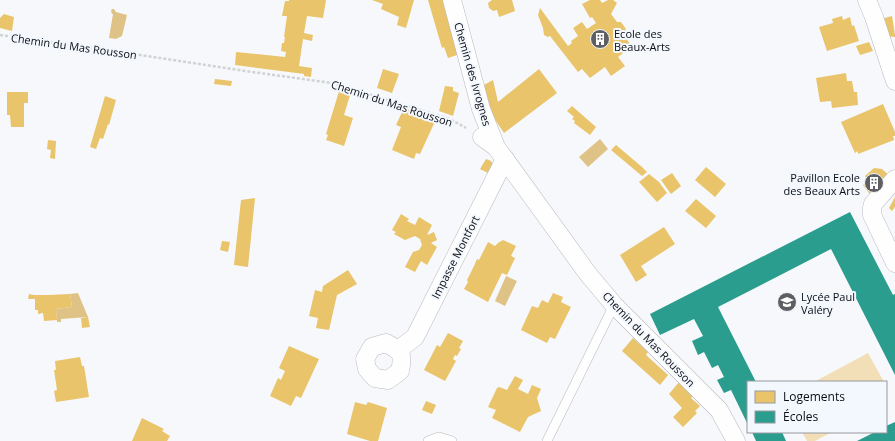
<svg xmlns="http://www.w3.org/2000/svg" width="895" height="441" font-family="'Open Sans',sans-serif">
	<rect width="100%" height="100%" fill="#f6f8fb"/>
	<!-- green -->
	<g fill="#f2dfb8">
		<path d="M 868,353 L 884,382 L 814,382 Z"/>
		<path d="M 802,432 L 832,432 L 815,441 L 807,441 Z"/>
	</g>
	<!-- water -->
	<g fill="#dfc285">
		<path d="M 112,9 L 114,9 L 116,12 L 127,15 L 122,36 L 116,39 L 109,38 L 113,14 L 112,14 L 111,11 Z"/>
		<path d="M 600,139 L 608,149 L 588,167 L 579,157 Z"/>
		<path d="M 506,276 L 517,281 L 505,306 L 495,301 Z"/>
		<path d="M 78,293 L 88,317 L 61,319 L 61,322 L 57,322 L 56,309 L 72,307 L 70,294 Z"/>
	</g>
	<!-- homes -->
	<g fill="#e9c46a">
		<path d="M 289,0 L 326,0 L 323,18 L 307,16 L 304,33 L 313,35 L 312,41 L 303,39 L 299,66 L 312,68 L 311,77 L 304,76 L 304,74 L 235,65 L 236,52 L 285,57 L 286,52 L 281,51 L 282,43 L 284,43 L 285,37 L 284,37 L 287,16 L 282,16 L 285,1 L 289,1 Z"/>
		<path d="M 372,0 L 414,0 L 406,28 L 397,25 L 399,17 L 381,9 L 383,4 Z"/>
		<path d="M 428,0 L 446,0 L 460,54 L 448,58 L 444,47 L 442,48 Z"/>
		<path d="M 492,0 L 512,0 L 515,11 L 499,17 L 497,10 L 493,11 L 489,8 L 488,3 Z"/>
		<path d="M 590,0 L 600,0 L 602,3 L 608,0 L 613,0 L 617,3 L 611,14 L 617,22 L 621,22 L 626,29 L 623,35 L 632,46 L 618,57 L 625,66 L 611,76 L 605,67 L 590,78 L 582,69 L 578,72 L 550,36 L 548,37 L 544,35 L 543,28 L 538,15 L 540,8 L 568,46 L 572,43 L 571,41 L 578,36 L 573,28 L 582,22 L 587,29 L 596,23 L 592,17 L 590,18 L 582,4 Z"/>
		<path d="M 4,14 L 14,17 L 12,31 L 0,28 L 0,18 Z"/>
		<path d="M 842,16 L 843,20 L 850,17 L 852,26 L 854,25 L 859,41 L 827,51 L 819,27 L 833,23 L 832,19 Z"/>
		<path d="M 892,16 L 895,35 L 895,37 L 886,36 L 881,19 Z"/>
		<path d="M 869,42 L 873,51 L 860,55 L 856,46 Z"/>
		<path d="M 383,69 L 399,74 L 392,93 L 377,88 Z"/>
		<path d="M 539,69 L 557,93 L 504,133 L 488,109 L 480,87 L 493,80 L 498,102 Z"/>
		<path d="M 846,73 L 847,81 L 852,81 L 854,92 L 857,92 L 858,105 L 832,108 L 831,101 L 820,102 L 816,78 Z"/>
		<path d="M 215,79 L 232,81 L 231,86 L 214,84 Z"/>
		<path d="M 445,86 L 453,87 L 453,91 L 459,93 L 453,116 L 439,111 Z"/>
		<path d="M 340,88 L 351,92 L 344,115 L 353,118 L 344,146 L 326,140 L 328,135 L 326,134 Z"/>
		<path d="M 7,92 L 28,92 L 28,103 L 24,103 L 24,127 L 11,127 L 10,115 L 7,115 Z"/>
		<path d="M 105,96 L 116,100 L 109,125 L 108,124 L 103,139 L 100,138 L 96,149 L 90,147 Z"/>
		<path d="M 883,104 L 895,132 L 895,136 L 893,136 L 894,140 L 858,154 L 858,151 L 855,153 L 841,122 Z"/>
		<path d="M 572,106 L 596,127 L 590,135 L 574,123 L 575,121 L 572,119 L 574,117 L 567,111 Z"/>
		<path d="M 404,108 L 437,117 L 420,154 L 416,153 L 414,159 L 392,150 L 401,127 L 396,125 Z"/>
		<path d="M 48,140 L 56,141 L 55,159 L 50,158 L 51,150 L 47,149 Z"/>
		<path d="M 616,145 L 642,167 L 647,172 L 642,176 L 611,150 Z"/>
		<path d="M 486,159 L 491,161 L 494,166 L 490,174 L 480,169 Z"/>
		<path d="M 706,167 L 726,184 L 715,197 L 695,180 Z"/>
		<path d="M 874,168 L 882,169 L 890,176 L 871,196 L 863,185 L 868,181 L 865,176 Z"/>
		<path d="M 672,173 L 681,186 L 671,194 L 661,180 Z"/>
		<path d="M 649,174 L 659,182 L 667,193 L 657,202 L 639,182 Z"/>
		<path d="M 895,197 L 895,207 L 892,211 L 889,208 Z"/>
		<path d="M 255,198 L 248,267 L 234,265 L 241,200 Z"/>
		<path d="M 696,199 L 716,216 L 706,228 L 685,211 Z"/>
		<path d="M 401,214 L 409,219 L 407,221 L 415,225 L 419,217 L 432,225 L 427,235 L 434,232 L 437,240 L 431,243 L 437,247 L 427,265 L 421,261 L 415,272 L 405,267 L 413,252 L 419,250 L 422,245 L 420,239 L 415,236 L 405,240 L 394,234 L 396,232 L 392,230 Z"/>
		<path d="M 664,227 L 675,244 L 641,266 L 647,275 L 636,282 L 620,255 Z"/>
		<path d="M 503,240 L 516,246 L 511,256 L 515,258 L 507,275 L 502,273 L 488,302 L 464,289 L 468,282 L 467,280 L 474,266 L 477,259 L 479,260 L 488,242 L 495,246 L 498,243 Z"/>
		<path d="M 222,241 L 230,242 L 228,252 L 220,250 Z"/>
		<path d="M 348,270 L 357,284 L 337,295 L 329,330 L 316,328 L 318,318 L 309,316 L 315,290 L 322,292 L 323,286 Z"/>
		<path d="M 553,293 L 563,297 L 561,302 L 571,307 L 555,339 L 550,337 L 547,343 L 521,330 L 532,306 L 538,308 L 542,300 L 548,303 Z"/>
		<path d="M 29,294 L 34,295 L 49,295 L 70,294 L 72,307 L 56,309 L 57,320 L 44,321 L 43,313 L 38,314 L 38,310 L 35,310 L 35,299 L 28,299 Z"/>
		<path d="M 88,317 L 90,327 L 82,328 L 81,318 Z"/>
		<path d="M 448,333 L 463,341 L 459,348 L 461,349 L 457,356 L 455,355 L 453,359 L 456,361 L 445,381 L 424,370 L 437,345 L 440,347 Z"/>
		<path d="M 633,338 L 648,352 L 646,355 L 668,375 L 660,385 L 622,351 Z"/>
		<path d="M 289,346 L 319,359 L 301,398 L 296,396 L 291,406 L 270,396 L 278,378 L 281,380 L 285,371 L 279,368 Z"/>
		<path d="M 80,357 L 82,366 L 84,366 L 89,397 L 56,402 L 54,391 L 57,390 L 54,370 L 56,370 L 55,361 Z"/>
		<path d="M 515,376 L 523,380 L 518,389 L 528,394 L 532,385 L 541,389 L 537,398 L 541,411 L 528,417 L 520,432 L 492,418 L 496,410 L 488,407 L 497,388 L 499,387 L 507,390 Z"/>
		<path d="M 680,381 L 694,395 L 691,398 L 700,406 L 695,411 L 697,413 L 683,427 L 673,417 L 682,408 L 669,394 Z"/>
		<path d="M 426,401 L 436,405 L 432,414 L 422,410 Z"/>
		<path d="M 355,402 L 366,405 L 368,402 L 387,408 L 378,441 L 370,441 L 347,434 Z"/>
		<path d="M 142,418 L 164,429 L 162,431 L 170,436 L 167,441 L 132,441 Z"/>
	</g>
	<!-- schools -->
	<g fill="#2a9d8f">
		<path d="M 850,212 L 893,295 L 895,294 L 895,375 L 831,249 L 718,307 L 756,382 L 748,382 L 748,425 L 731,390 L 724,393 L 717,380 L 724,377 L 718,365 L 712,368 L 704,352 L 698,355 L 692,341 L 703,336 L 694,319 L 660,335 L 650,314 Z"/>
		<path d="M 895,422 L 895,441 L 857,441 L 875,432 L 886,432 L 886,426 Z"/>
		<path d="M 752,432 L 782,432 L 786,441 L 756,441 Z"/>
	</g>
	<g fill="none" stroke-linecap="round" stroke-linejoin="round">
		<defs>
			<g id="service">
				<path d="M 428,441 L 439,437 L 452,441"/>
				<path d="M 547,441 L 614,305"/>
			</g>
			<g id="minor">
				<path d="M 452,0 L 481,109 L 496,147"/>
				<path d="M 867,0 L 874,17 L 895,81"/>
				<path d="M 482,137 L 496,147 L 588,274 L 614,305 L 719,410 L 736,441"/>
				<path d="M 895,179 L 873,204 L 872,208 L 872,215 L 895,263"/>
				<path d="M 386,343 C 401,351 404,353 400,371 L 388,380 L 375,378 L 367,369 L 365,359 L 372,347 Z"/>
				<path d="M 398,350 L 415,337 L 505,159"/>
			</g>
		</defs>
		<!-- service casing -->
		<use href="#service" stroke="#b9babd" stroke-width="10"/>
		<!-- minor casing -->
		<use href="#minor" stroke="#b9babd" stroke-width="19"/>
		<!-- path -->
		<path stroke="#d1d2d3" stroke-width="2.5" stroke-dasharray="3 2" stroke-linecap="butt" d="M 0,35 L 108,50 L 245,71 L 332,83 L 450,119 L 466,128"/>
		<!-- service -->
		<use href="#service" stroke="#fefefe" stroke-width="9"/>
		<!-- minor -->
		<use href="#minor" stroke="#fefefe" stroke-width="18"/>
	</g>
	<!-- icons -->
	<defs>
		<symbol id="building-disc" viewBox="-11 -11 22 22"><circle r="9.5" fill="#5e5f62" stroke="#f3f7fe"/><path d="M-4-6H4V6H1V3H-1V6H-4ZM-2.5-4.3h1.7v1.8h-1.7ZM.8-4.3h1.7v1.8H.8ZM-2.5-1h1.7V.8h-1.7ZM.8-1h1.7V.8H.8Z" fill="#fff"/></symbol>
		<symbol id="school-disc" viewBox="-11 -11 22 22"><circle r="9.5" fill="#5e5f62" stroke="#f3f7fe"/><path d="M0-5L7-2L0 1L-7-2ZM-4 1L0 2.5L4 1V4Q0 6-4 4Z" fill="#fff"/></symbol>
	</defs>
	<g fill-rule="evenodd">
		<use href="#building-disc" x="589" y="28" width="22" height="22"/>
		<use href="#building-disc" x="863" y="172" width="22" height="22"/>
		<use href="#school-disc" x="776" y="291" width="22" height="22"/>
	</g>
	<g text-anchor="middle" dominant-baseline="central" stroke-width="4" stroke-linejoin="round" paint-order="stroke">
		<!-- poi labels -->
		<g font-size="11" fill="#0c0d10" stroke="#f3f7fe" text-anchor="start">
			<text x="614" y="33">Ecole des<tspan x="614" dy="13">Beaux-Arts</tspan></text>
			<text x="860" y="177" text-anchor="end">Pavillon Ecole<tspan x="860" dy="13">des Beaux Arts</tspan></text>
			<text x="801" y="296">Lycée Paul<tspan x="801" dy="13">Valéry</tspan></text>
		</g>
		<!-- street labels -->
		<g font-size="11" fill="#0c0d10" stroke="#f3f7fe">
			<text transform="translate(74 46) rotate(8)">Chemin du Mas Rousson</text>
			<text transform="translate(473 74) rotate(74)">Chemin des Ivrognes</text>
			<text transform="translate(392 103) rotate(18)">Chemin du Mas Rousson</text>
			<text transform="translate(455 257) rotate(-63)">Impasse Montfort</text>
			<text transform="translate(649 339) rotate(46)">Chemin du Mas Rousson</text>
		</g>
	</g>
	<!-- legend -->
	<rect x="747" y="381" width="140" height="52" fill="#f3f7fe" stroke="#97999f"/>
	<rect x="755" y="391" width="20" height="12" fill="#e9c46a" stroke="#97999f"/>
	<text x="783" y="401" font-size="12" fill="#0c0d10">Logements</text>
	<rect x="755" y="411" width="20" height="12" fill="#2a9d8f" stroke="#97999f"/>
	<text x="783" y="421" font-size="12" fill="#0c0d10">Écoles</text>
</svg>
